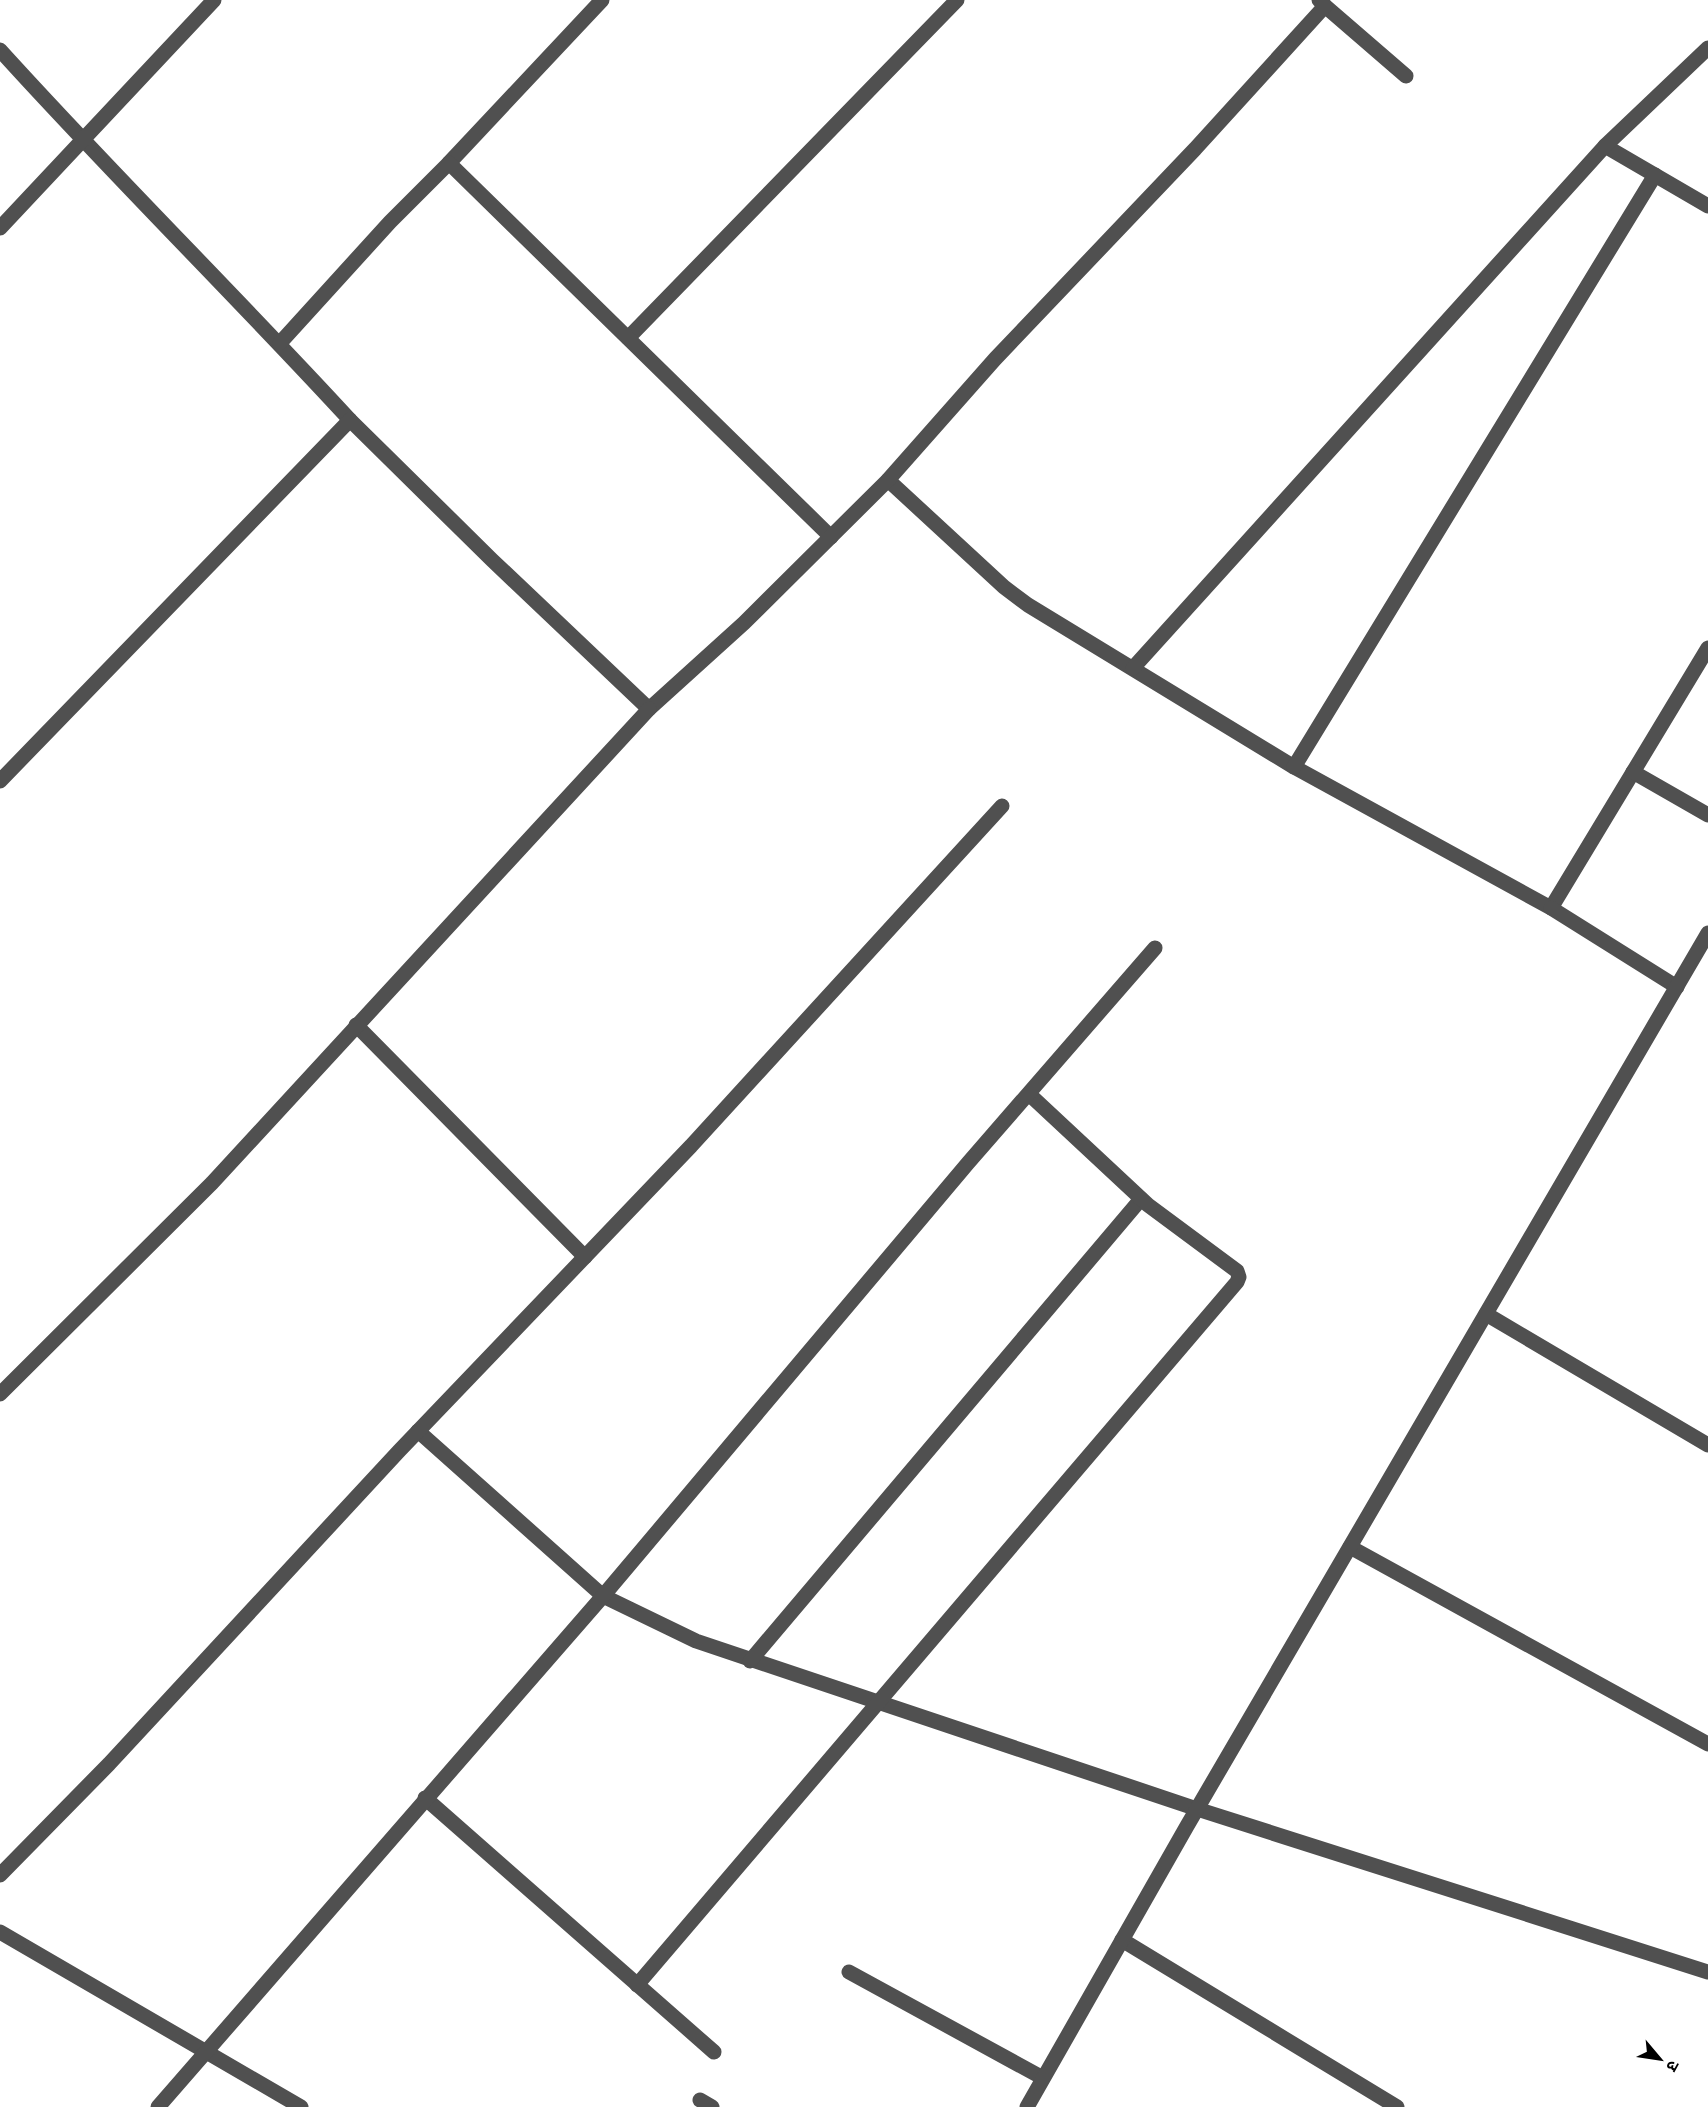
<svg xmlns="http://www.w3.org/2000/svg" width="1708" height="2107" font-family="Raleway,'Noto Sans Devanagari',sans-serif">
	<rect width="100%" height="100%" fill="#fff"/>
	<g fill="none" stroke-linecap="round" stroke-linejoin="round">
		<!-- minor -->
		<g stroke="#505050" stroke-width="15">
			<path d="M 1325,6 L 1406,76"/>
			<path d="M 0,50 C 114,176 235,295 350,420"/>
			<path d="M 1605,146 L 1708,206"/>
			<path d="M 449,163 L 602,0"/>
			<path d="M 0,228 L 214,0"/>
			<path d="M 628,338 L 957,0"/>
			<path d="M 280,343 L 390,222 L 449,163 L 831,537"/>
			<path d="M 888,480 L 1004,587 L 1028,605 L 1294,767 L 1551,908 L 1708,648"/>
			<path d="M 1133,668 L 1605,146 L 1708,48"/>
			<path d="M 1294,767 L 1655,175"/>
			<path d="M 1633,772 L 1708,815"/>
			<path d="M 0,781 L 350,420 L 492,560 L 649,709 L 744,623 L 888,480 L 995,359 L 1195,149 L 1325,6 L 1319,0"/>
			<path d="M 1551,908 L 1677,987"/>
			<path d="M 356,1025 L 585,1257"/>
			<path d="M 1486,1314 L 1708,1445"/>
			<path d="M 0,1394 L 212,1183 L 649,709"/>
			<path d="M 418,1431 L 603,1596 L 696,1641 L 1197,1809 L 1708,1972"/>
			<path d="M 1350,1547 L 1708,1744"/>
			<path d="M 750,1661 L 1141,1199"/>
			<path d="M 425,1798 L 714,2052"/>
			<path d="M 0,1875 L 109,1764 L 399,1451 L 691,1146 L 1002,806"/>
			<path d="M 0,1932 L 301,2107"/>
			<path d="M 1122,1940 L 1397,2107"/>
			<path d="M 849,1972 L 1043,2078"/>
			<path d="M 637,1985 L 1237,1282 L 1239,1277 L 1237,1271 L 1148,1205 L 1030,1095"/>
			<path d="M 700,2100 L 712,2107"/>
			<path d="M 158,2107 L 603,1596 L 968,1163 L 1155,948"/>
			<path d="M 1027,2107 L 1187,1826 L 1708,933"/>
		</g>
	</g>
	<!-- north arrow -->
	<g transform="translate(1660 2059) rotate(119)" stroke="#ffffff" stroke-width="4.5" paint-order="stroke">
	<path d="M0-4.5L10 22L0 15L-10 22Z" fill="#000000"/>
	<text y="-9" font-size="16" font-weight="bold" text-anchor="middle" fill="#000000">उ</text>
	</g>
</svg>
